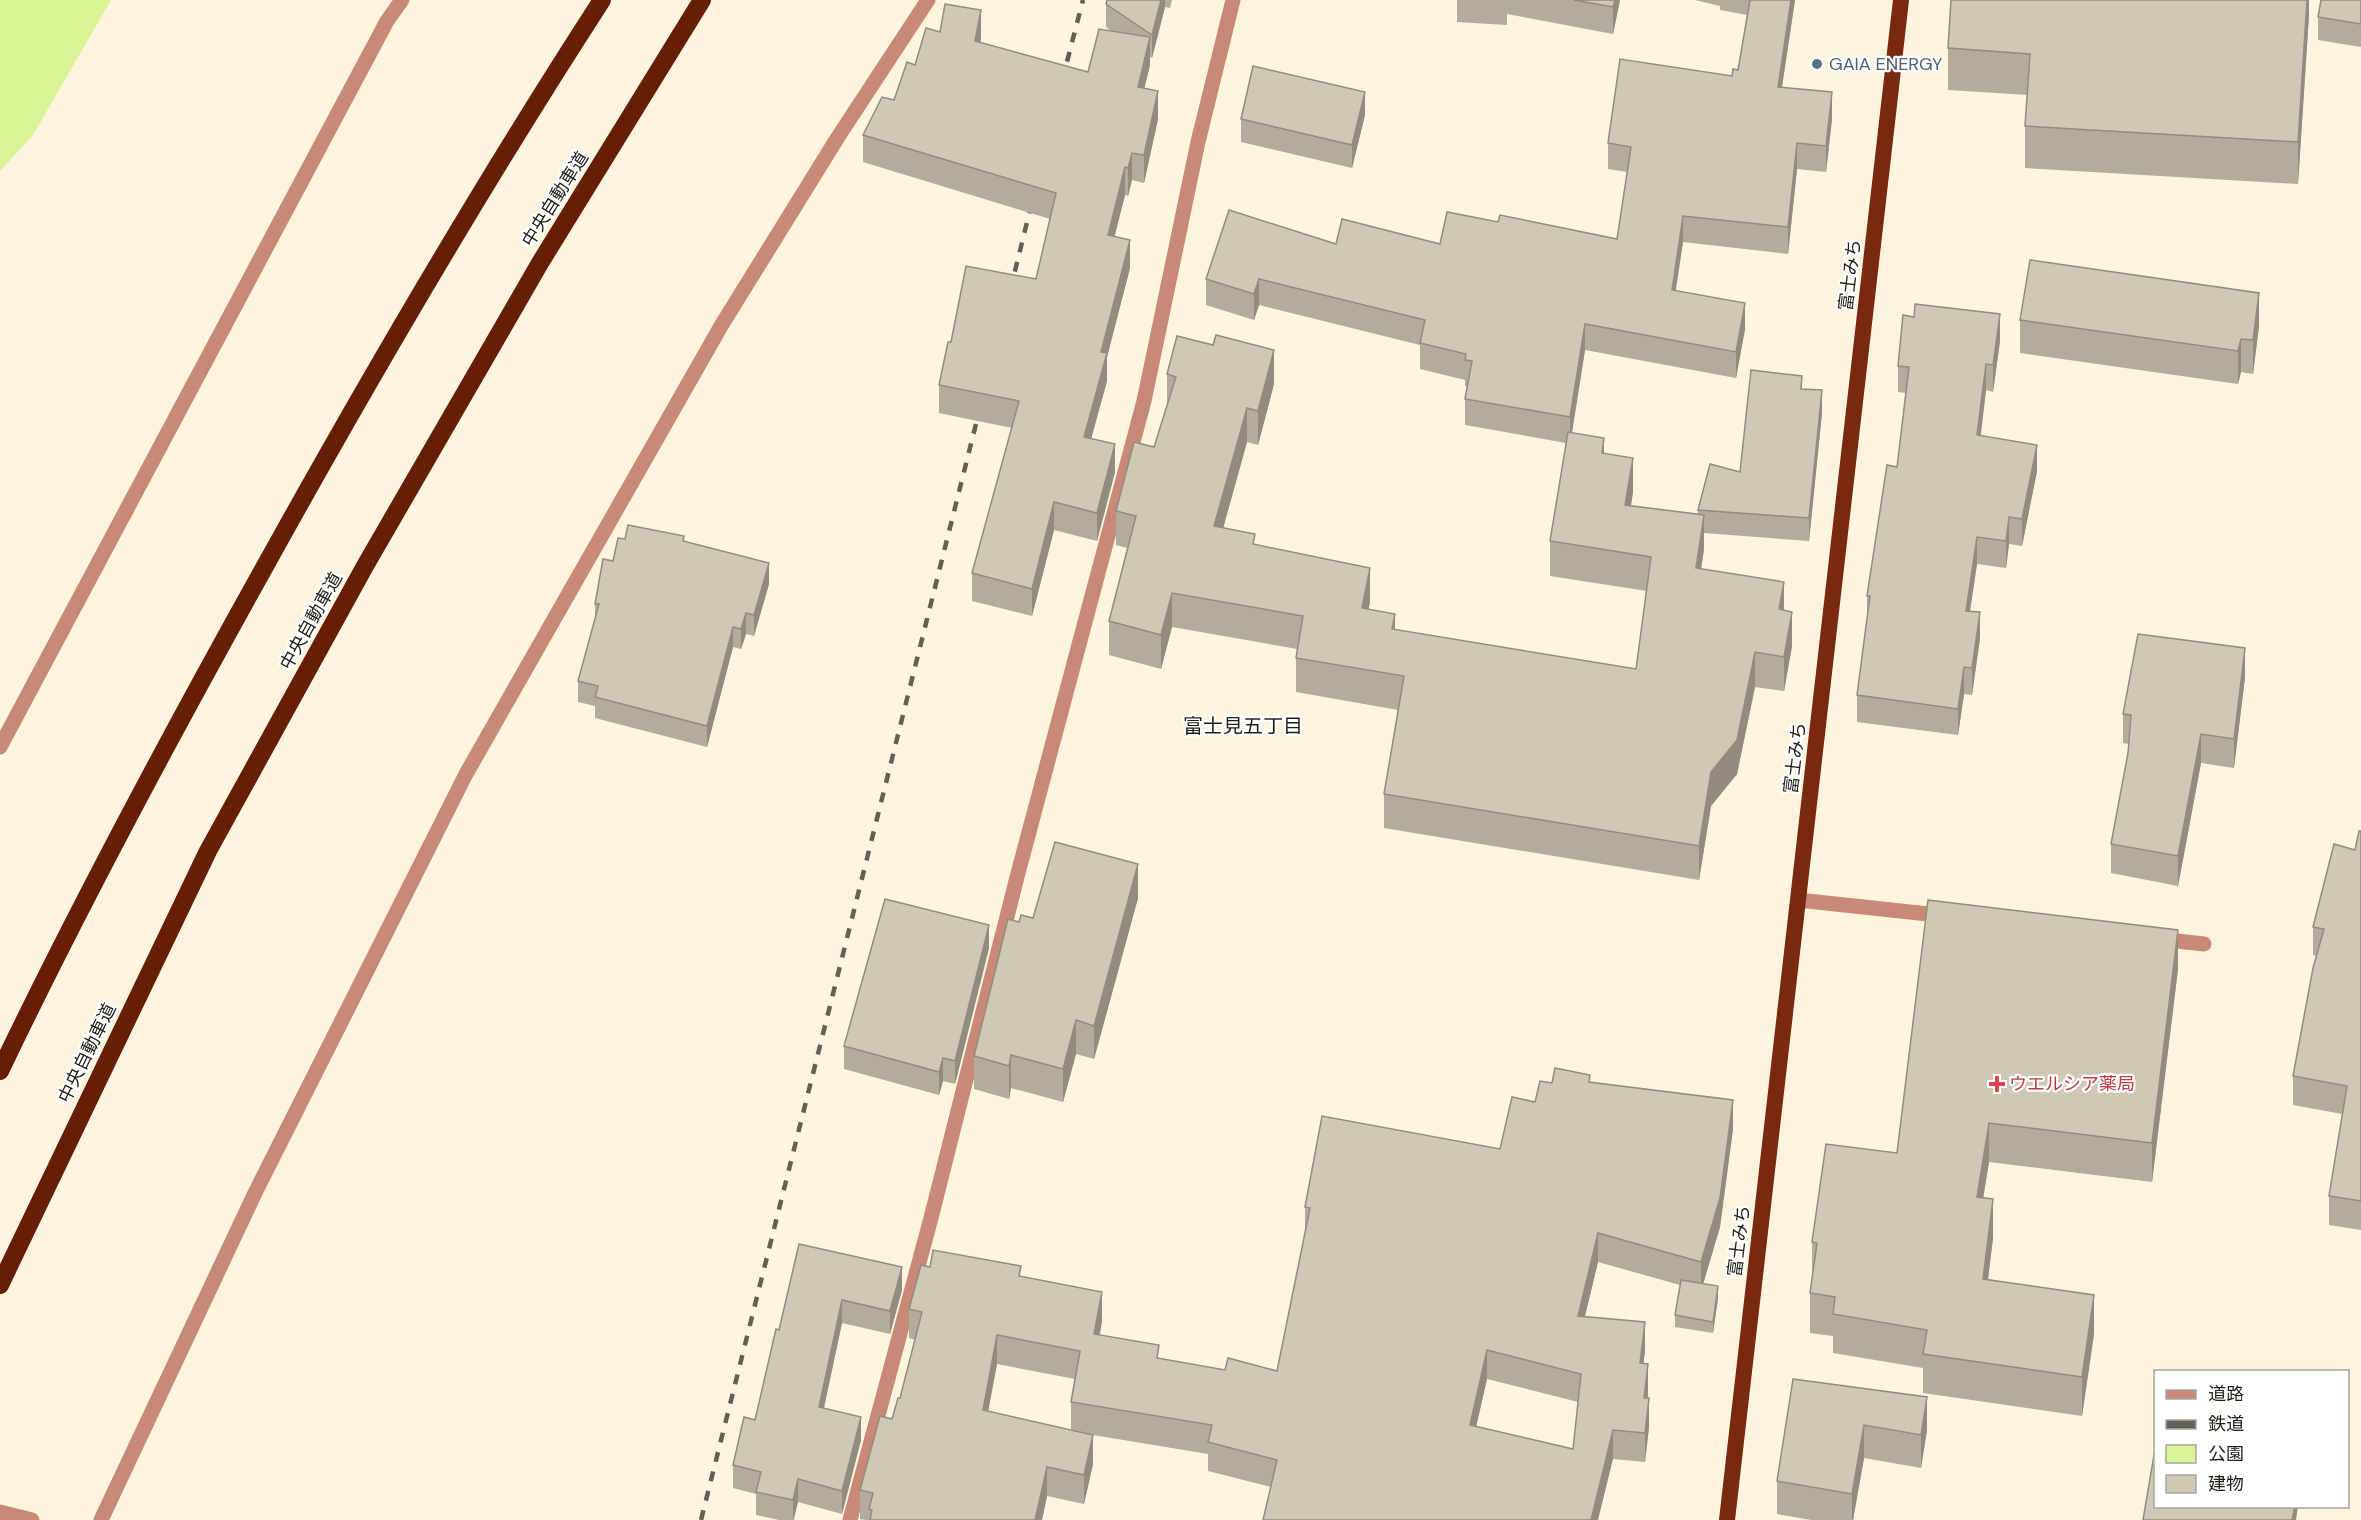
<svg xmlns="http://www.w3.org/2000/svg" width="2361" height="1520" font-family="'DM Sans','Noto Sans JP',sans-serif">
	<rect width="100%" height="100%" fill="#fcf4df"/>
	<!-- green -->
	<path fill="#daf396" d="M 0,0 L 111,0 L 33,135 L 0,171 Z"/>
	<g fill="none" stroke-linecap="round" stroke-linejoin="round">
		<!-- service -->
		<g stroke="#c88977" stroke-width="15">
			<path d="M 1798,900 L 1947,916"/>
			<path d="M 2159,939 L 2204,944"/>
		</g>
		<!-- minor -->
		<g stroke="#c88977" stroke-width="15">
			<path d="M 0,747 L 387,21 L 402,0"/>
			<path d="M 0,1512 L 32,1520"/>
			<path d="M 101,1520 L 255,1193 L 466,774 L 721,326 L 838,137 L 928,0"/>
			<path d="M 850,1520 L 931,1218 L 1017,877 L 1144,401 L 1198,142 L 1233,0"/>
		</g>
		<!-- trunk -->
		<path stroke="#782910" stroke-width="16" d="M 1727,1520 L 1901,0"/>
		<!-- motorway -->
		<g stroke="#661e06" stroke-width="18">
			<path d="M 0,1071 C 82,900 172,733 264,568 C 371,375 482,185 602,0"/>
			<path d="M 0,1285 L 208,851 L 365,566 L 540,263 L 702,0"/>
		</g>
		<!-- rail -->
		<g stroke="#645f54" stroke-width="4.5" stroke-dasharray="10 10" stroke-linecap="butt">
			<path d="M 1062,81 L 1083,0"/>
			<path d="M 1010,291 L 1033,198"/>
			<path d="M 701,1520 L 981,404"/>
		</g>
	</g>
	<!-- wall -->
	<g fill="#b2ac9b" fill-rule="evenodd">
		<path d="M 1107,0 L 1172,0 L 1170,8 L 1165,7 L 1152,58 L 1150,57 L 1150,65 L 1144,88 L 1158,119 L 1144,183 L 1132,180 L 1128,196 L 1125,195 L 1114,236 L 1130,268 L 1107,357 L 1107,381 L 1091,438 L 1115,472 L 1097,541 L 1054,530 L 1032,616 L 972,601 L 972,573 L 1012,428 L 939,413 L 939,385 L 951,342 L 1036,279 L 1050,219 L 863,162 L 863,135 L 894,100 L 915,65 L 940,32 L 981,38 L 980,43 L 1088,72 L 1111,31 L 1106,27 L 1106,4 Z"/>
		<path d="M 1457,0 L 1620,0 L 1613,34 L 1507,14 L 1507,25 L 1457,22 Z"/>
		<path d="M 1695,0 L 1795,0 L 1782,87 L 1832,119 L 1826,172 L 1797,169 L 1788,254 L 1683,242 L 1675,290 L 1745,329 L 1736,378 L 1585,350 L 1572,433 L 1604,453 L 1633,492 L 1631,506 L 1698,514 L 1698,510 L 1740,472 L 1802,389 L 1822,413 L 1809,541 L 1704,533 L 1704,549 L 1701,569 L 1784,610 L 1792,646 L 1784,691 L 1755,687 L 1737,774 L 1711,806 L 1699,880 L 1384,828 L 1384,794 L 1398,710 L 1296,692 L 1296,658 L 1297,649 L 1172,627 L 1161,669 L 1109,655 L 1109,621 L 1127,548 L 1116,545 L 1116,511 L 1154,447 L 1167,406 L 1167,374 L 1274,384 L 1258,445 L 1247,442 L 1223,528 L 1370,602 L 1368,609 L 1395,630 L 1636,669 L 1647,591 L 1550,576 L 1550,541 L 1566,443 L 1465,425 L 1465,399 L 1467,386 L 1465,386 L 1465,380 L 1420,369 L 1420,345 L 1259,305 L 1254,320 L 1206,305 L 1206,279 L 1336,244 L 1440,244 L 1498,222 L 1617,239 L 1627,172 L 1608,169 L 1608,143 L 1732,76 L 1738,70 L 1747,15 L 1720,10 L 1720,6 Z"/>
		<path d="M 2309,0 L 2309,15 L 2298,184 L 2025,168 L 2025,126 L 2028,95 L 1948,90 L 1948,48 Z"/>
		<path d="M 2361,0 L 2361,47 L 2318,40 L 2318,17 Z"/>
		<path d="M 1365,115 L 1352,168 L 1241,142 L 1241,119 Z"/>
		<path d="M 2020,320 L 2259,326 L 2253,374 L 2241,372 L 2238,384 L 2020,353 Z"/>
		<path d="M 2000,341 L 1993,392 L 1986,390 L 1981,435 L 2037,471 L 2022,546 L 2009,544 L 2006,568 L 1977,564 L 1970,611 L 1980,638 L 1972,695 L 1964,694 L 1958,735 L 1857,722 L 1857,695 L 1867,616 L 1867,596 L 1897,467 L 1906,393 L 1898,392 L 1898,366 Z"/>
		<path d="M 625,539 L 684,541 L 769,584 L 754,636 L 746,634 L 741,649 L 733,647 L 707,747 L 595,718 L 595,706 L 578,702 L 578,681 L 595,618 L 595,604 L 613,561 Z"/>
		<path d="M 2245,677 L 2234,768 L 2201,763 L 2178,886 L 2111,873 L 2111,844 L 2128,753 L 2129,744 L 2123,743 L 2123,714 Z"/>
		<path d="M 2361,831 L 2361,1230 L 2329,1225 L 2329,1196 L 2342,1114 L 2293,1105 L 2293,1076 L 2316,956 L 2313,955 L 2313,927 L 2355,850 Z"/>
		<path d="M 1138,898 L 1094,1059 L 1076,1054 L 1063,1102 L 1011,1088 L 1009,1099 L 974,1089 L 974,1056 L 1019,922 L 1033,918 Z"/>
		<path d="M 989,948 L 955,1084 L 943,1081 L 939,1095 L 844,1069 L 844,1046 Z"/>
		<path d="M 2178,969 L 2152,1182 L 1989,1162 L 1983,1198 L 1993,1238 L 1988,1280 L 2094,1334 L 2082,1416 L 1923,1393 L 1923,1368 L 1833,1353 L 1833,1336 L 1810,1333 L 1810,1293 L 1812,1278 L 1812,1242 L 1897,1153 Z"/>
		<path d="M 1590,1082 L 1733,1129 L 1720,1227 L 1703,1284 L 1718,1298 L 1713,1333 L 1675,1327 L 1675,1315 L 1680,1285 L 1598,1262 L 1585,1316 L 1645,1351 L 1643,1364 L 1648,1393 L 1649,1427 L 1645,1462 L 1613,1459 L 1271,1487 L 1208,1471 L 1208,1454 L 1093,1435 L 1093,1464 L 1084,1504 L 1047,1496 L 1042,1520 L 865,1520 L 860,1519 L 860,1490 L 892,1419 L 900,1398 L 915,1340 L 909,1338 L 909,1309 L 930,1267 L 1021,1276 L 1102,1321 L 1100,1335 L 1159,1358 L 1225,1370 L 1277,1371 L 1305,1232 L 1305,1207 L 1500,1149 L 1535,1102 L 1552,1083 ZM 997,1364 L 1075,1379 L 1071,1402 L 1071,1430 L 988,1411 ZM 1487,1379 L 1578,1402 L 1573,1449 L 1476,1426 Z"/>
		<path d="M 799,1244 L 902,1290 L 890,1334 L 842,1323 L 824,1408 L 861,1440 L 842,1514 L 798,1502 L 794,1520 L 779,1520 L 756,1515 L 756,1494 L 733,1488 L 733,1465 L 755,1420 L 779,1330 Z"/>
		<path d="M 1793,1379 L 1927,1430 L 1921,1468 L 1864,1458 L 1853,1520 L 1811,1520 L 1777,1514 L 1777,1481 Z"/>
	</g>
	<!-- shaded-wall -->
	<g fill="#918c7e">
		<path d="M 1161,0 L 1165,0 L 1165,7 L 1152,58 L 1152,35 Z"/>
		<path d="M 1615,0 L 1620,0 L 1613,34 L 1613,7 Z"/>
		<path d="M 1791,0 L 1795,0 L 1778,113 L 1778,87 Z"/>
		<path d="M 2307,0 L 2309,0 L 2309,15 L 2298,184 L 2298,142 Z"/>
		<path d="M 981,10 L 981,38 L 975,69 L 975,41 Z"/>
		<path d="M 1150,37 L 1150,65 L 1138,115 L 1138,87 Z"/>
		<path d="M 1158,91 L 1158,119 L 1144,183 L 1144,155 Z"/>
		<path d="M 1365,92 L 1365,115 L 1352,168 L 1352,145 Z"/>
		<path d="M 1832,92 L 1832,119 L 1826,172 L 1826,146 Z"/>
		<path d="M 1797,143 L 1797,169 L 1788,254 L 1788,227 Z"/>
		<path d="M 1132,153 L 1132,180 L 1128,196 L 1128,168 Z"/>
		<path d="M 1125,167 L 1125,195 L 1108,263 L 1108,235 Z"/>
		<path d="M 1683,216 L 1683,242 L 1672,316 L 1672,290 Z"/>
		<path d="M 1130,240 L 1130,268 L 1107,357 L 1107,381 L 1084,465 L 1084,437 L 1101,352 Z"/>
		<path d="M 1259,279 L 1259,305 L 1254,320 L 1254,294 Z"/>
		<path d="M 2259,293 L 2259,326 L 2253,374 L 2253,340 Z"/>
		<path d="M 1745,303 L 1745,329 L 1736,378 L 1736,352 Z"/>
		<path d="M 2000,314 L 2000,341 L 1993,392 L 1993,365 Z"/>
		<path d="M 1585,324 L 1585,350 L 1570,444 L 1570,417 Z"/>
		<path d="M 2241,339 L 2241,372 L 2238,384 L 2238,351 Z"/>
		<path d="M 1274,350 L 1274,384 L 1258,445 L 1258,411 Z"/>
		<path d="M 1986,364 L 1986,390 L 1977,461 L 1977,435 Z"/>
		<path d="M 1822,390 L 1822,413 L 1809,541 L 1809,518 Z"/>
		<path d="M 1247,408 L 1247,442 L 1214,561 L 1214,526 Z"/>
		<path d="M 1604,438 L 1604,472 L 1602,453 Z"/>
		<path d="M 1115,444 L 1115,472 L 1097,541 L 1097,513 Z"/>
		<path d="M 2037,445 L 2037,471 L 2022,546 L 2022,519 Z"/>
		<path d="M 1633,458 L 1633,492 L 1625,540 L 1625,505 Z"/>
		<path d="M 1054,502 L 1054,530 L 1032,616 L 1032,589 Z"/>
		<path d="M 1704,515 L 1704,549 L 1696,603 L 1696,568 Z"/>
		<path d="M 2009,517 L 2009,544 L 2006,568 L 2006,541 Z"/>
		<path d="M 1977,537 L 1977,564 L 1966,637 L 1966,611 Z"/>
		<path d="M 769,563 L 769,584 L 754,636 L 754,615 Z"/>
		<path d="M 1370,568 L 1370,602 L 1362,642 L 1362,608 Z"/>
		<path d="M 1784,582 L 1784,616 L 1779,609 Z"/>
		<path d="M 1172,593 L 1172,627 L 1161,669 L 1161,635 Z"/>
		<path d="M 1792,612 L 1792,646 L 1784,691 L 1784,657 Z"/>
		<path d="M 1980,612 L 1980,638 L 1972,695 L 1972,668 Z"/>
		<path d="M 746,613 L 746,634 L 741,649 L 741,629 Z"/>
		<path d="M 1395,614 L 1395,648 L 1392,629 Z"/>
		<path d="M 733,627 L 733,647 L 707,747 L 707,726 Z"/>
		<path d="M 2245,648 L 2245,677 L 2234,768 L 2234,739 Z"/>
		<path d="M 1755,652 L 1755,687 L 1737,774 L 1711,806 L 1699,880 L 1699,846 L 1711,772 Z"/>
		<path d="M 1964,667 L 1964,694 L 1958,735 L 1958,709 Z"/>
		<path d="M 2201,734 L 2201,763 L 2178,886 L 2178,856 Z"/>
		<path d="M 1138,864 L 1138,898 L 1094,1059 L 1094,1026 Z"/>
		<path d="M 989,925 L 989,948 L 955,1084 L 955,1061 Z"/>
		<path d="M 2178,930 L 2178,969 L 2152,1182 L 2152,1143 Z"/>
		<path d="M 1076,1020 L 1076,1054 L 1063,1102 L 1063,1069 Z"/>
		<path d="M 1011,1055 L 1011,1088 L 1009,1099 L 1009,1066 Z"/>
		<path d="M 943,1058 L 943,1081 L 939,1095 L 939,1072 Z"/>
		<path d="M 1733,1100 L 1733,1129 L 1720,1227 L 1701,1291 L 1701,1262 Z"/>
		<path d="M 1989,1123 L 1989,1162 L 1977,1236 L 1977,1197 Z"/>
		<path d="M 1993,1199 L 1993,1238 L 1983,1318 L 1983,1279 Z"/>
		<path d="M 1598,1233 L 1598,1262 L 1578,1345 L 1578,1316 Z"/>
		<path d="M 902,1267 L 902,1290 L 890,1334 L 890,1311 Z"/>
		<path d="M 1718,1286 L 1718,1298 L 1713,1333 L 1713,1322 Z"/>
		<path d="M 1102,1292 L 1102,1321 L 1094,1363 L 1094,1334 Z"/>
		<path d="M 2094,1295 L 2094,1334 L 2082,1416 L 2082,1377 Z"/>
		<path d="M 842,1300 L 842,1323 L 819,1430 L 819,1407 Z"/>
		<path d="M 1645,1322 L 1645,1351 L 1640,1392 L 1640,1363 Z"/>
		<path d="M 997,1335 L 997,1364 L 983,1439 L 983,1410 Z"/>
		<path d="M 1487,1350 L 1487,1379 L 1470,1454 L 1470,1425 Z"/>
		<path d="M 1648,1364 L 1648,1393 L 1644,1427 L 1644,1398 Z"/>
		<path d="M 1927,1397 L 1927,1430 L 1921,1468 L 1921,1435 Z"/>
		<path d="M 1649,1398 L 1649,1427 L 1645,1462 L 1645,1433 Z"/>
		<path d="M 861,1417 L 861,1440 L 842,1514 L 842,1491 Z"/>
		<path d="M 1864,1425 L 1864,1458 L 1853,1520 L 1852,1520 L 1852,1494 Z"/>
		<path d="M 1613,1430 L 1613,1459 L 1598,1520 L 1591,1520 Z"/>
		<path d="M 1093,1435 L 1093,1464 L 1084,1504 L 1084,1475 Z"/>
		<path d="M 1047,1467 L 1047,1496 L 1042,1520 L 1035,1520 Z"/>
		<path d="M 798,1479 L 798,1502 L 793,1520 L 793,1500 Z"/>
		<path d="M 2295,1506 L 2298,1506 L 2296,1520 L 2292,1520 Z"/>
	</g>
	<!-- building -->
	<g fill="#cfc8b4" stroke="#918c7e" stroke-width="1.5" fill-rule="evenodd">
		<path d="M 1107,0 L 1161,0 L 1152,35 L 1106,4 Z"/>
		<path d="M 1574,0 L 1615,0 L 1613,7 Z"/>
		<path d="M 1750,0 L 1791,0 L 1778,87 L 1832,92 L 1826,146 L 1797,143 L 1788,227 L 1683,216 L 1672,290 L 1745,303 L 1736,352 L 1585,324 L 1570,417 L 1465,399 L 1472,361 L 1465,360 L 1466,354 L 1420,343 L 1425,320 L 1259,279 L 1254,294 L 1206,279 L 1229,210 L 1336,244 L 1342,219 L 1440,244 L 1447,212 L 1498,222 L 1500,215 L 1617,239 L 1631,147 L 1608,143 L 1620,59 L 1732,76 L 1733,69 L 1738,70 Z"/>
		<path d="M 1951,0 L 2307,0 L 2298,142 L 2025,126 L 2030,54 L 1948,48 Z"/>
		<path d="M 2321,0 L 2361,0 L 2361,24 L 2318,17 Z"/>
		<path d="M 945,4 L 981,10 L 975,41 L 1088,72 L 1099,29 L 1150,37 L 1138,87 L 1158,91 L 1144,155 L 1132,153 L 1128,168 L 1125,167 L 1108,235 L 1130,240 L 1101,352 L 1107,353 L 1084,437 L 1115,444 L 1097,513 L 1054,502 L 1032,589 L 972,573 L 1019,401 L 939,385 L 948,342 L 951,342 L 966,266 L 1036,279 L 1056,193 L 863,135 L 882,97 L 894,100 L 907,62 L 915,65 L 926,28 L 940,32 Z"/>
		<path d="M 1253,66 L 1365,92 L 1352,145 L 1241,119 Z"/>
		<path d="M 2030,260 L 2259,293 L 2253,340 L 2241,339 L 2238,351 L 2020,320 Z"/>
		<path d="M 1915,304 L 2000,314 L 1993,365 L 1986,364 L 1977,435 L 2037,445 L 2022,519 L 2009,517 L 2006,541 L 1977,537 L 1966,611 L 1980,612 L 1972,668 L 1964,667 L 1958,709 L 1857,695 L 1870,596 L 1867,596 L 1887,465 L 1897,467 L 1909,367 L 1898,366 L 1903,315 L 1914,317 Z"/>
		<path d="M 1216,335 L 1274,350 L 1258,411 L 1247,408 L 1214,526 L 1255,534 L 1253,544 L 1370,568 L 1362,608 L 1395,614 L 1392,629 L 1636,669 L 1651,557 L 1550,541 L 1568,432 L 1604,438 L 1602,453 L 1633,458 L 1625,505 L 1704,515 L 1696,568 L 1784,582 L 1779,609 L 1792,612 L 1784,657 L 1755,652 L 1737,740 L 1711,772 L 1699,846 L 1384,794 L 1404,676 L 1296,658 L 1303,616 L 1172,593 L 1161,635 L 1109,621 L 1136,516 L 1116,511 L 1134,442 L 1154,447 L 1176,377 L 1167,374 L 1177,336 L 1213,345 Z"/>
		<path d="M 1751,370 L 1802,376 L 1801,389 L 1822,390 L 1809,518 L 1698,510 L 1710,464 L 1740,472 Z"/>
		<path d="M 628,525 L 684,536 L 683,541 L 769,563 L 754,615 L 746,613 L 741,629 L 733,627 L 707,726 L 595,697 L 598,686 L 578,681 L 599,604 L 595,604 L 603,559 L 613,561 L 618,538 L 625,539 Z"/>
		<path d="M 2138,634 L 2245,648 L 2234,739 L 2201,734 L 2178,856 L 2111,844 L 2128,753 L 2131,715 L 2123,714 Z"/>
		<path d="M 2359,831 L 2361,831 L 2361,1201 L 2329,1196 L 2347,1086 L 2293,1076 L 2313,968 L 2324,929 L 2313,927 L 2334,844 L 2355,850 Z"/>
		<path d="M 1055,842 L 1138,864 L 1094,1026 L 1076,1020 L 1063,1069 L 1011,1055 L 1009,1066 L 974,1056 L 1008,919 L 1019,922 L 1021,915 L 1033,918 Z"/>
		<path d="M 885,899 L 989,925 L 955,1061 L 943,1058 L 939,1072 L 844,1046 Z"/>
		<path d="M 1928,900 L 2178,930 L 2152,1143 L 1989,1123 L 1977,1197 L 1993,1199 L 1983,1279 L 2094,1295 L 2082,1377 L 1923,1354 L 1927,1330 L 1833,1314 L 1835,1297 L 1810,1293 L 1817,1243 L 1812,1242 L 1826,1144 L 1897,1153 Z"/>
		<path d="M 1555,1068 L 1590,1075 L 1589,1082 L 1733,1100 L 1720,1198 L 1701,1262 L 1598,1233 L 1578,1316 L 1645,1322 L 1640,1363 L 1648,1364 L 1644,1398 L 1649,1398 L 1645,1433 L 1613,1430 L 1591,1520 L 1263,1520 L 1277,1460 L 1208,1442 L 1212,1425 L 1071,1402 L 1080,1351 L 997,1335 L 983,1410 L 1093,1435 L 1084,1475 L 1047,1467 L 1035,1520 L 870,1520 L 872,1510 L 869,1509 L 873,1493 L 860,1490 L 880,1416 L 892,1419 L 898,1398 L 900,1398 L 922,1312 L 909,1309 L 921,1265 L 930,1267 L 933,1250 L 1021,1266 L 1019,1276 L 1102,1292 L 1094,1334 L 1159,1345 L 1157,1358 L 1225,1370 L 1228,1358 L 1277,1371 L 1310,1208 L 1305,1207 L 1322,1116 L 1500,1149 L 1512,1097 L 1535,1102 L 1540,1081 L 1552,1083 ZM 1487,1350 L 1581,1374 L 1573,1449 L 1470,1425 Z"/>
		<path d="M 799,1244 L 902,1267 L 890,1311 L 842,1300 L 819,1407 L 861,1417 L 842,1491 L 798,1479 L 793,1500 L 756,1492 L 761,1472 L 733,1465 L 744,1417 L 755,1420 L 776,1329 L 779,1330 Z"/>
		<path d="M 1681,1280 L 1718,1286 L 1713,1322 L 1675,1315 Z"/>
		<path d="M 1793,1379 L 1927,1397 L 1921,1435 L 1864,1425 L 1852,1494 L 1777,1481 Z"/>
		<path d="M 2156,1443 L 2156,1506 L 2295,1506 L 2292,1520 L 2143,1520 Z"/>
	</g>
	<!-- markers -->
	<circle fill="#5c6f8a" stroke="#fff" stroke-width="2" cx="1817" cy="64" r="6"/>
	<path fill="#e0444e" stroke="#fff" stroke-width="2" d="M1994 1075h6v6h6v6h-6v6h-6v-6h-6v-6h6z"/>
	<g text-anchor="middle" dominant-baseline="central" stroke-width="4.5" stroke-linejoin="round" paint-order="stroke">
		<!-- service labels -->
		<g font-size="18" fill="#4e5e75" stroke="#fff" text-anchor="start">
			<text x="1829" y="64">GAIA ENERGY</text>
		</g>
		<!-- street labels -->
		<g font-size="18" fill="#201d16" stroke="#fff">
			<text transform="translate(555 199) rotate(-58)">中央自動車道</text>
			<text transform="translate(1850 275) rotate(-83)">富士みち</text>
			<text transform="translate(311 621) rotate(-61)">中央自動車道</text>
			<text transform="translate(1795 758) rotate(-83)">富士みち</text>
			<text transform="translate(87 1053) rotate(-64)">中央自動車道</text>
			<text transform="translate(1739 1241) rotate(-83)">富士みち</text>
		</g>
		<!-- health labels -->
		<g font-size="18" fill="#be3a42" stroke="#fff" text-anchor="start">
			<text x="2009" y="1084">ウエルシア薬局</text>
		</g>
		<!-- neighbourhood labels -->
		<g font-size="20" fill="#201d16" stroke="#fff">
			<text x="1243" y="726">富士見五丁目</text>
		</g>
	</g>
	<!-- legend -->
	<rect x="2154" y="1370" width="195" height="138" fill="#ffffff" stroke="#a6a5a2" stroke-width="1.5"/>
	<rect x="2166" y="1390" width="30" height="9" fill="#c88977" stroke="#a6a5a2" stroke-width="1.5"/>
	<text x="2208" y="1400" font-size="18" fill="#201d16">道路</text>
	<rect x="2166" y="1420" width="30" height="9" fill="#645f54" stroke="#a6a5a2" stroke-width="1.5"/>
	<text x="2208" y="1430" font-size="18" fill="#201d16">鉄道</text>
	<rect x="2166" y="1445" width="30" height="18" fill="#daf396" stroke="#a6a5a2" stroke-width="1.5"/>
	<text x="2208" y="1460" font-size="18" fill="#201d16">公園</text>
	<rect x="2166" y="1475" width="30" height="18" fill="#cfc8b4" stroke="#a6a5a2" stroke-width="1.5"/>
	<text x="2208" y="1490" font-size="18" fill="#201d16">建物</text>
</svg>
